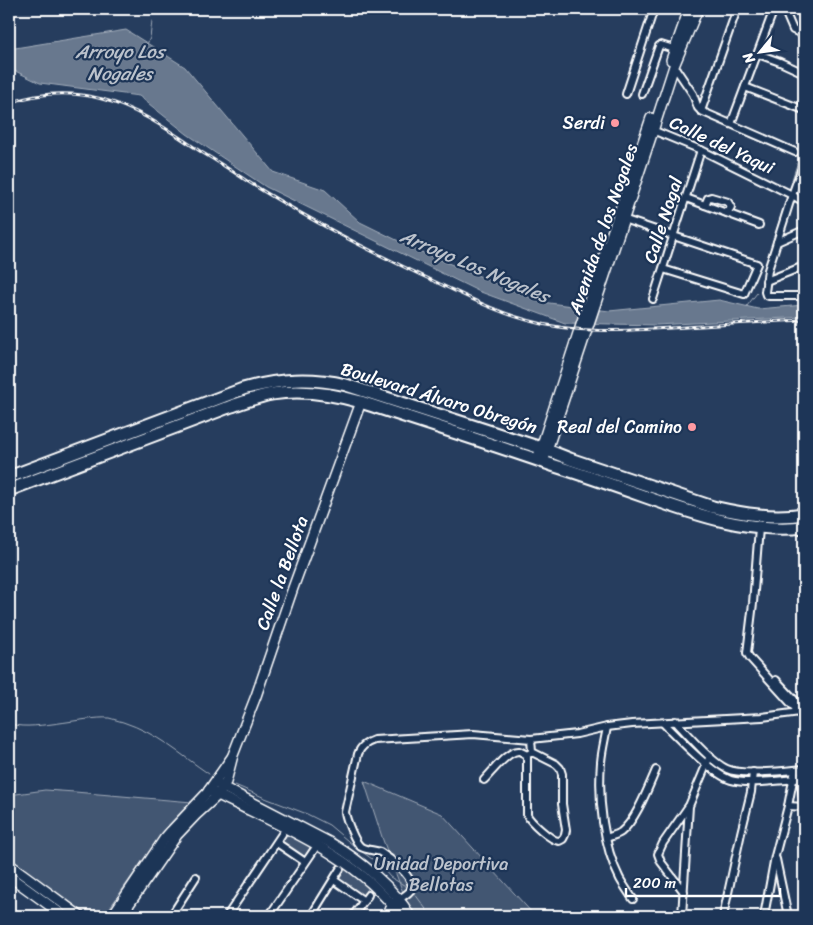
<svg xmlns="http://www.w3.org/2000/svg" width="813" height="925" font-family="Sriracha,sans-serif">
	<rect width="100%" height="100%" fill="#263d5e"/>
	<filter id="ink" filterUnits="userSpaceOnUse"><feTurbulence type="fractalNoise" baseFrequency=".02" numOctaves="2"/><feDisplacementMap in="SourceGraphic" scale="10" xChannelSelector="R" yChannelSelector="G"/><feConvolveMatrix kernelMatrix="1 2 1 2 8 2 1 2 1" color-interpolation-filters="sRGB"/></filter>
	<g filter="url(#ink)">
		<!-- green -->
		<g fill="#425672" stroke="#a0aab8">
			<path d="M 364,781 L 442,814 L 535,916 L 412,916 L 383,840 Z"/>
			<path d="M 45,790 L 75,792 L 192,802 L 162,833 L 104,916 L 86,916 L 9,859 L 9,795 Z"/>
			<path d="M 286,832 L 311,846 L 304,858 L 281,843 Z"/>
			<path d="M 344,865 L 369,887 L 363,897 L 335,878 Z"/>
		</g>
		<!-- water -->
		<path fill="#67788e" stroke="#a4aebb" d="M 126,30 L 185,67 L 273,172 L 325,190 L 360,222 L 419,251 L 542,302 L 609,311 L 719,300 L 758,309 L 804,305 L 804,317 L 657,325 L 565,323 L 478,291 L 266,187 L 187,134 L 139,96 L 40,83 L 9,68 L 9,49 Z"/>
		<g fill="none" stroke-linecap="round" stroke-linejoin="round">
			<!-- stream -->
			<g stroke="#a4aebb" stroke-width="1">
				<path d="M 147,44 L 150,38 L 152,21"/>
				<path d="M 792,180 L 804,142"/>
				<path d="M 763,274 L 786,199"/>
				<path d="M 747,306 L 757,293"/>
				<path d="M 9,723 C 25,733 86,716 109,718 C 113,719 119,721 123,722 C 157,733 181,755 209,774"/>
				<path d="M 235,785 L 265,798 L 307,814 L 329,825 L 354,846 L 379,864 L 390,877 L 409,888"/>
				<path d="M 412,890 L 431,916"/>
			</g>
			<defs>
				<g id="street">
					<path d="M 784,9 L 793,30 L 804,35"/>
					<path d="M 758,54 L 780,62 L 804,73"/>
					<path d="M 674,66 L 693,94 L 698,108 L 701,111 L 795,152"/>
					<path d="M 745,87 L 804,110"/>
					<path d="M 626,94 L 654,9"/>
					<path d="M 642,94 L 659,46 L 661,45 L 674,49"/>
					<path d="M 701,111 L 737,9"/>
					<path d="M 731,124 L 774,9"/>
					<path d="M 650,129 L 701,150 L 792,195 L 804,202"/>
					<path d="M 804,162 L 792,195 L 768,270 L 765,292 L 766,295 L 769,296 L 804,296"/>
					<path d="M 686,198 L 759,225"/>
					<path d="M 705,205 L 708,198 L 711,197 L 728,202 L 731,207 L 727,213"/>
					<path d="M 623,219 L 757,264 L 744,294 L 663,269"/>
					<path d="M 777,242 L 804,230"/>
					<path d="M 766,281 L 804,266"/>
					<path d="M 653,299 L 701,150"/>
					<path d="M 759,528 L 753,603 L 747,653 L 750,658 L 804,718"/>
					<path d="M 776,680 L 804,710"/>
					<path d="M 675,721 C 688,735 711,762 727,769 C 742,776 786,771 804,769"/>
					<path d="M 663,723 C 678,738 712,774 731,780 C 748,785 785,780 804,778"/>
					<path d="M 607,727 C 605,739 602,750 601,762 C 598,799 603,846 620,879 C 624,886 629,893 633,899"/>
					<path d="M 531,739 L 532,752 L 527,755 L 527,815 C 530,821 551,841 559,841 C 560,841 561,840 563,839 L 565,835 L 566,830 L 562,804 L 562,774 L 560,768 L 556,764 L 532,752"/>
					<path d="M 800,775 L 804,808"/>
					<path d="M 484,780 C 492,772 508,750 519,751 C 522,752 525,754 527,755"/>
					<path d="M 788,806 L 804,807"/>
					<path d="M 607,838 C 611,836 617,835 621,832 C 636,820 648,788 656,770"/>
					<path d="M 277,843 L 305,862"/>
					<path d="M 776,859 L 788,916"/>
					<path d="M 334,880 L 364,901"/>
					<path d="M 684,892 L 661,862 L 658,854 L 663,843 L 688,807"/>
					<path d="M 171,916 L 196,877"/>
					<path d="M 227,916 L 282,834"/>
					<path d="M 269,916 L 314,850"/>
					<path d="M 311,916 L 340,869"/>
					<path d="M 353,916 L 368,895"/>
					<path d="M 384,916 C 387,912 390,907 393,903 C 398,898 408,896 411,889 C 416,878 388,857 380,852 C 374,850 366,850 361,847 C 355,843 346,819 345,812 L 358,754 C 361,746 366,743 374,740 L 473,734 L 531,739 L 577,734 L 607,727 L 632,724 L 762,717 L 800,712"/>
					<path d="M 682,916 L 689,806 L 710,756"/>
					<path d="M 723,916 L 741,833 L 751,792 L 753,772"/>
					<path d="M 764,916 L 775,856 L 788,806 L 795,770"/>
				</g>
				<g id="secondary">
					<path d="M 671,60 L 689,9"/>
					<path d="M 537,460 L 580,327 L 651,118"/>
					<path d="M 543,462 L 653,131 L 674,66 L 698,9"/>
					<path d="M 215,783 L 331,843 C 358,859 395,888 410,916"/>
					<path d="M 209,790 C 223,798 237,804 251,811 C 307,838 363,865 401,916"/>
					<path d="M 9,864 L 27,877 L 80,916"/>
					<path d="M 9,876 L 64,916"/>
					<path d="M 112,916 L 164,839 L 171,831 L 207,793 L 232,757"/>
					<path d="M 121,916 L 177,835 L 196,815 L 218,795 L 226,782 L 233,755 L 256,696 L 293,588 L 361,402"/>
				</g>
				<g id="highway">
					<path d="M 9,477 L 243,389 C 279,379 310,377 346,385 L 547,450 L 570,459 L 713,507 C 744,514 773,519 804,514"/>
					<path d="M 9,490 L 226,408 C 241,403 256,397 272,394 C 301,389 333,394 361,402 C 425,423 489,443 552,465 C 584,475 615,486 646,497 C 697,515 749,533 804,527"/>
				</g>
			</defs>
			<!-- street casing -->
			<use href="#street" stroke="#fff" stroke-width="10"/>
			<!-- secondary casing -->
			<use href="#secondary" stroke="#fff" stroke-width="12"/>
			<!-- highway casing -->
			<use href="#highway" stroke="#fff" stroke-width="15"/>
			<!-- street -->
			<use href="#street" stroke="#1d3557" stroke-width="6"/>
			<!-- secondary -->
			<use href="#secondary" stroke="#1d3557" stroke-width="9"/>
			<!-- highway -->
			<use href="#highway" stroke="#1d3557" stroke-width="11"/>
			<defs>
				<path id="rail" d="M 9,103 C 38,93 71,91 102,99 C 140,109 171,132 203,153 C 218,162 232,171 247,181 C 309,220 373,253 440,284 C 468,297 496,312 527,320 C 574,334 623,331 671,328 C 716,325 760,322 804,320"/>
			</defs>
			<!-- rail casing -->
			<use href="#rail" stroke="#fff" stroke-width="3"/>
			<!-- rail -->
			<use href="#rail" stroke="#1d3557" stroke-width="1" stroke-dasharray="4" stroke-linecap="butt"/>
		</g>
	</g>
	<!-- markers -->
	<g fill="#ff9aa2" stroke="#1d3557" stroke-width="2">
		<circle cx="615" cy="123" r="5"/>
		<circle cx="692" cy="427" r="5"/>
	</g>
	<g text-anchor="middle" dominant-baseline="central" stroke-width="4.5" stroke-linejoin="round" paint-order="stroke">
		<!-- poi labels -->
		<g font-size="18" fill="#fff" stroke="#1d3557" text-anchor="end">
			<text x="605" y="123">Serdi</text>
			<text x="682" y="427">Real del Camino</text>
		</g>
		<!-- street labels -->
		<g font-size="18" fill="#fff" stroke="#1d3557">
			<text transform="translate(722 145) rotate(25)">Calle del Yaqui</text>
			<text transform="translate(663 220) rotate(-72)">Calle Nogal</text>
			<text transform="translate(603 229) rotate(-71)">Avenida de los Nogales</text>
			<text transform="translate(439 398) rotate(17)">Boulevard Álvaro Obregón</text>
			<text transform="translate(282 573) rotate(-70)">Calle la Bellota</text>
		</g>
		<!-- park labels -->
		<g font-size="18" fill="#bdc4ce" stroke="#1d3557">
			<text x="441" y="864">Unidad Deportiva<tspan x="441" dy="21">Bellotas</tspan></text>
		</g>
		<!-- water labels -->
		<g font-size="19" font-style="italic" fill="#bbc2cc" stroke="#1d3557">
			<text x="120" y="51">Arroyo Los<tspan x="120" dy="22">Nogales</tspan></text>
			<text transform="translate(475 266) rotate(23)">Arroyo Los Nogales</text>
		</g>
	</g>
	<!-- margin -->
	<rect width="813" height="925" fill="none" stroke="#1d3557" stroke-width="30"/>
	<rect x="15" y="15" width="783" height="895" fill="none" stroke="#fff" stroke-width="2" filter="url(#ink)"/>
	<!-- north arrow -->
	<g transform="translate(760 52) rotate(241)" stroke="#1d3557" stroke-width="4" paint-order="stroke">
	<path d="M0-4L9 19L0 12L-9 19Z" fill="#ffffff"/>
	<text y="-8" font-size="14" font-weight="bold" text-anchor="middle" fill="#ffffff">N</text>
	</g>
	<!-- scale -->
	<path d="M626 888v8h154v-8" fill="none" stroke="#ffffff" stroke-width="2.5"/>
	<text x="633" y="888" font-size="15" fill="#ffffff" stroke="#1d3557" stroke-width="4" paint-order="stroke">200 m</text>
</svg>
